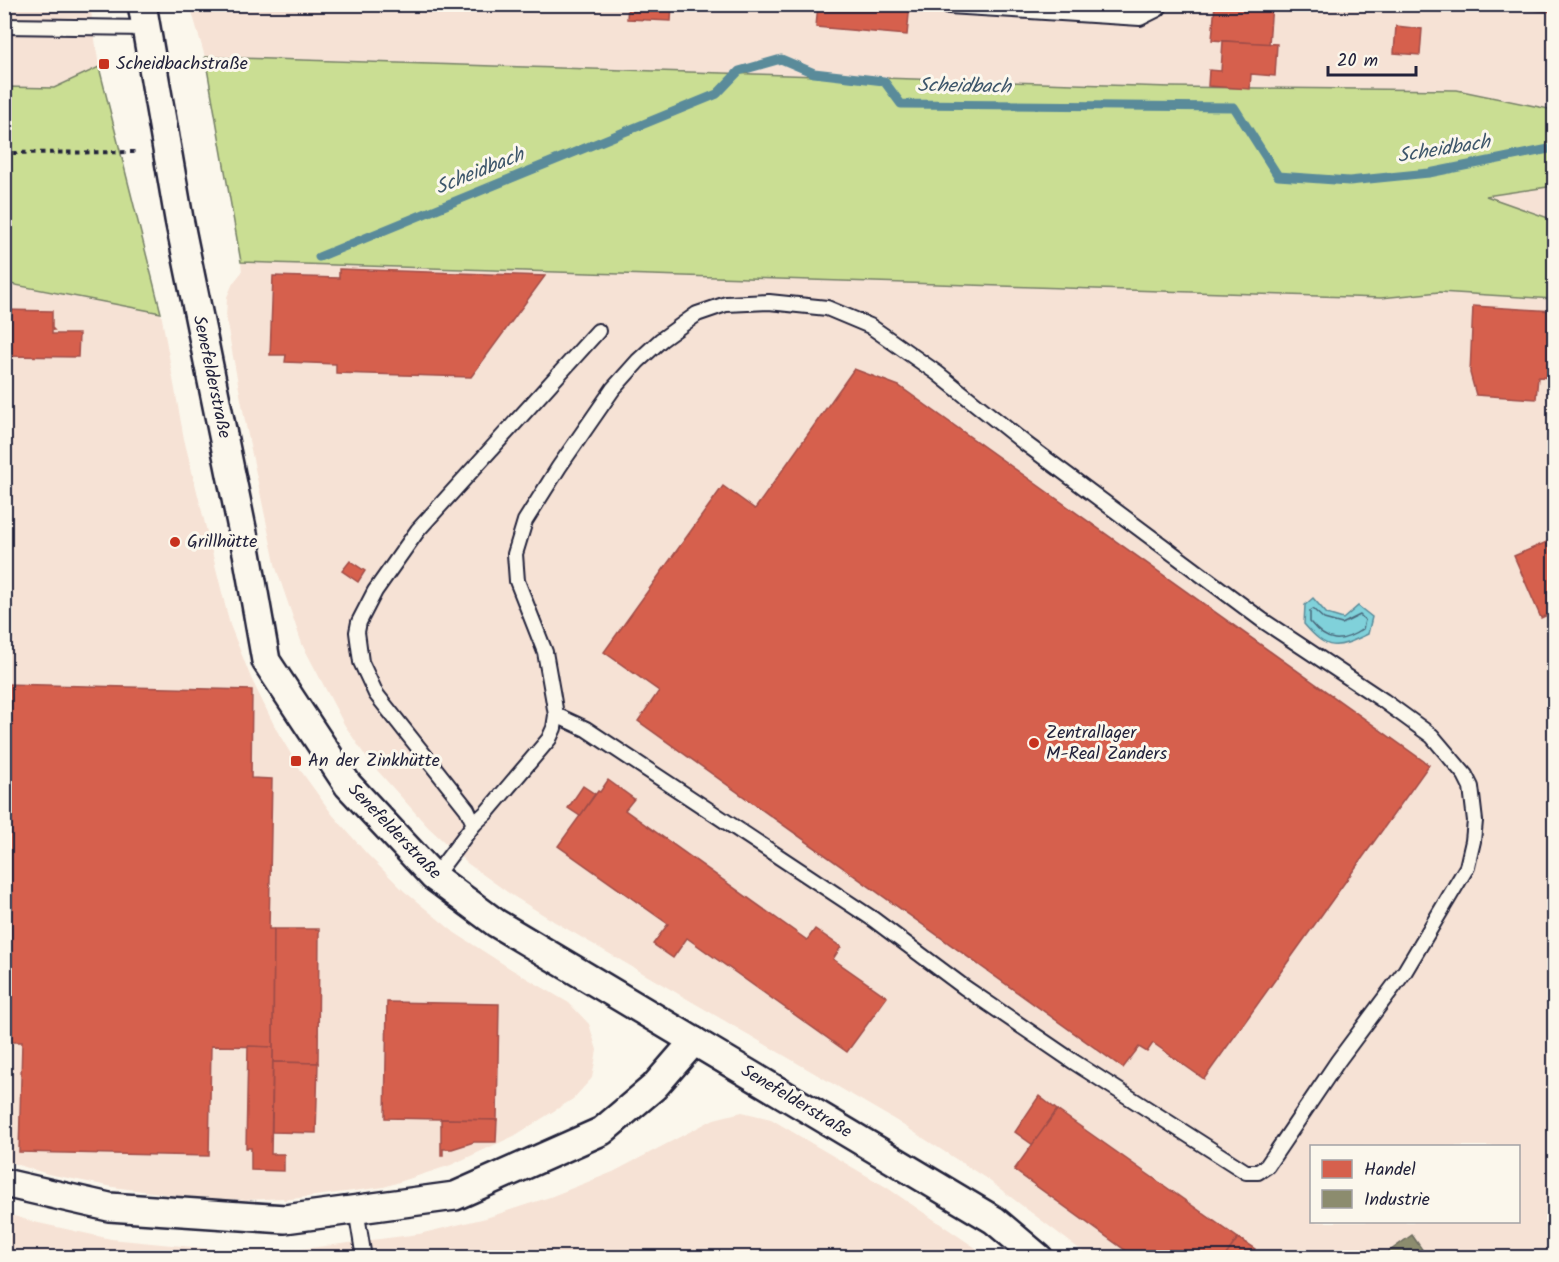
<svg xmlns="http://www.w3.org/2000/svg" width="1559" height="1262" font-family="Kalam,sans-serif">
	<rect width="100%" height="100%" fill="#fbf7ec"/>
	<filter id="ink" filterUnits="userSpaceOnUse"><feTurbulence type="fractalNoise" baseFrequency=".0167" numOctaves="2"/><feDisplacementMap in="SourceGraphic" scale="12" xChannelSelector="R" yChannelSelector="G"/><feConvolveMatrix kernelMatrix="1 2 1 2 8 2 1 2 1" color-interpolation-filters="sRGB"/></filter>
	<g filter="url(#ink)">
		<!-- built -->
		<g fill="#f6e2d5" fill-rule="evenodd">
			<path d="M 1375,4 L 1396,12 L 1413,9 L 1421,4 L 1554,5 L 1554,110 L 1457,90 L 1170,87 L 205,57 L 190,5 Z"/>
			<path d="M 5,5 L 90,5 L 99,67 L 54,88 L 5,87 Z"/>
			<path d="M 1554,186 L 1554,220 L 1484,195 Z"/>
			<path d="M 241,262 L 1381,298 L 1439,292 L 1554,299 L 1554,1257 L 1090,1257 L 987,1179 L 895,1120 L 555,922 L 510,894 L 467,863 L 428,827 L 368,760 L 344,724 L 302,644 L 276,568 L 246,426 L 226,319 L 227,297 L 233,283 L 242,272 ZM 1312,1146 L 1518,1146 L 1518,1222 L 1312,1222 Z"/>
			<path d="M 4,283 L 161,313 L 184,439 L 230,625 L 251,678 L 276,729 L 301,771 L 332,814 L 367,854 L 404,891 L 455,933 L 511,969 L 569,1003 L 589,1024 L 597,1050 L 592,1078 L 573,1099 L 514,1136 L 451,1165 L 384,1187 L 284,1200 L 283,1198 L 246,1200 L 179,1196 L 113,1187 L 48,1174 L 5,1161 Z"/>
			<path d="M 742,1112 L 771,1119 L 816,1146 L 886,1187 L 989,1257 L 5,1258 L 4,1213 L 34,1222 L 111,1239 L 222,1250 L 302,1249 L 419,1234 L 486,1218 L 550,1197 L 613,1172 L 714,1119 Z"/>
		</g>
		<!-- green -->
		<g fill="#cade93" stroke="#768067" stroke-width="1.5">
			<path d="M 205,57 L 1170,87 L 1457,90 L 1554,110 L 1554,186 L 1486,196 L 1554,220 L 1554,299 L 1439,292 L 1381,298 L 241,262 Z"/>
			<path d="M 99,67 L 161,313 L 5,283 L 5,87 L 54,88 Z"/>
		</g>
		<!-- water -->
		<path fill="#80d1da" stroke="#5a8b9a" stroke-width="1.5" d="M 1313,598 L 1327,614 L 1343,619 L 1358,606 L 1372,617 L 1368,634 C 1336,649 1328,652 1304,624 L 1305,605 Z"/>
		<!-- shops -->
		<g fill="#d6604d" stroke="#a04d48" stroke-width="1.5">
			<path d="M 628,4 L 672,4 L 671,21 L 627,19 Z"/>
			<path d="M 818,4 L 910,4 L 907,35 L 816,27 Z"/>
			<path d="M 1215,4 L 1272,4 L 1269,44 L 1212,40 Z"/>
			<path d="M 1554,4 L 1554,12 L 1472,5 L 1472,4 Z"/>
			<path d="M 1396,26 L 1422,29 L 1420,55 L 1394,53 Z"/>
			<path d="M 1223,41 L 1277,44 L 1275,76 L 1251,74 L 1250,89 L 1208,86 L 1209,70 L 1221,71 Z"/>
			<path d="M 339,269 L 545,276 L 471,377 L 336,373 L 336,364 L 285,362 L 286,355 L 270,355 L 273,276 L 339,278 Z"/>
			<path d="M 1473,306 L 1554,311 L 1554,378 L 1538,377 L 1536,399 L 1476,395 L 1470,373 Z"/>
			<path d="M 4,310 L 52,311 L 52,328 L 54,330 L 52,330 L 52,334 L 79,334 L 78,357 L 4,356 Z"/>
			<path d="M 854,369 L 899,386 L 1429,765 L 1204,1079 L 1153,1043 L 1147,1052 L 1139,1047 L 1123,1068 L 638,721 L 659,691 L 604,652 L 723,486 L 755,509 Z"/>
			<path d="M 1554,539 L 1554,612 L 1541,618 L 1514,556 Z"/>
			<path d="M 350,561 L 365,571 L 358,582 L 342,571 Z"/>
			<path d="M 4,684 L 252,690 L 251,778 L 272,779 L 269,929 L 274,929 L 273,1047 L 211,1046 L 209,1156 L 19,1152 L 22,1042 L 4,1042 Z"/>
			<path d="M 608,780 L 634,799 L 625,810 L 807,940 L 815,929 L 841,947 L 833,959 L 887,997 L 847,1052 L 687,938 L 673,958 L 653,944 L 668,924 L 558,846 L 598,791 L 600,792 Z"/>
			<path d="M 583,786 L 595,794 L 580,816 L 568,808 Z"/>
			<path d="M 274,929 L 319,929 L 318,1063 L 273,1062 Z"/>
			<path d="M 387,1002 L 499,1004 L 497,1120 L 385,1118 Z"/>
			<path d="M 248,1046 L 273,1047 L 271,1154 L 284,1154 L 284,1171 L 251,1170 L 251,1148 L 246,1148 Z"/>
			<path d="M 273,1062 L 318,1063 L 316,1133 L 272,1132 Z"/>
			<path d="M 1039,1096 L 1057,1110 L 1033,1145 L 1015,1132 Z"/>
			<path d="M 1057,1110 L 1238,1238 L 1224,1258 L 1136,1258 L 1014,1170 Z"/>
			<path d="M 441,1119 L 497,1120 L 496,1142 L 474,1142 L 452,1149 L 443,1149 L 443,1155 L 441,1155 Z"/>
			<path d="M 1238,1238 L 1255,1249 L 1249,1258 L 1224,1258 Z"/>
		</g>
		<!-- industry -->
		<path fill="#8c8c6e" stroke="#6c6c5f" stroke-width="1.5" d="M 1412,1235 L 1428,1258 L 1380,1258 Z"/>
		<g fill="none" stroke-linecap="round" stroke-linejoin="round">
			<!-- shore -->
			<path stroke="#48687b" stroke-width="1.5" d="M 1313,609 L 1324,619 L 1342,624 L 1360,615 L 1365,620 L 1363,629 C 1341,644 1327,643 1310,622 L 1310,611 Z"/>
			<!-- stream -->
			<path stroke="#5a8b9a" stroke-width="9" d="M 319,257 L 717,94 L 739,71 L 781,59 L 814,73 L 884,81 L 901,104 L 1234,107 L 1278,176 L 1349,181 L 1429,173 L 1554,148"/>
			<defs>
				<g id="lane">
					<path d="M 949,6 L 1140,18 L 1158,9 L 1161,4"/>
					<path d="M 4,26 L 146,28"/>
					<path d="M 474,824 L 487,812 L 549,739 L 554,728 L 556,715 L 553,697 L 545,652 L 517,581 L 515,554 L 525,521 L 559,467 L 613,389 L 638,361 L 661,340 L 697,314 L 726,304 L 769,302 L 827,308 L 870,326 L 937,373 L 1026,444 L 1262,620 L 1384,701 L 1432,736 L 1465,775 L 1471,787 L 1475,821 L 1473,841 L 1467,867 L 1405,971 L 1338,1061 L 1267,1166 L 1258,1172 L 1246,1172 L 1074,1062 L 964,987 L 873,919 L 586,729 L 556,715"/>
					<path d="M 434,877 L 474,824 L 467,809 L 376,694 L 361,662 L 357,632 L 359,622 L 375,591 L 418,530 L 598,331"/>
					<path d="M 356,1209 L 364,1258"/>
				</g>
				<g id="street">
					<path d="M 142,4 L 179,219 L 247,553 L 266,661 L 348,785 L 434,877 L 496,923 L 994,1220 L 1039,1258"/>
					<path d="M 4,1183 L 109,1207 L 285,1219 L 455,1196 L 602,1131 L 654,1087 L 694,1041"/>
				</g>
			</defs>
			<!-- lane casing -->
			<use href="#lane" stroke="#22223b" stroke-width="18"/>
			<!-- street casing -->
			<use href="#street" stroke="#22223b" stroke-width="32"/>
			<!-- path -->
			<path stroke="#22223b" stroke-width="4" stroke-dasharray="4.5 4.5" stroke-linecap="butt" d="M 4,153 L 139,152"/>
			<!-- lane -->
			<use href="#lane" stroke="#fbf7ec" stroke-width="14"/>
			<!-- street -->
			<use href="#street" stroke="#fbf7ec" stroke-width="27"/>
		</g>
	</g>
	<!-- markers -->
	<g fill="#c8321e" stroke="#fbf7ec" stroke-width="2">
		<rect x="98" y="58" width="12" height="12" rx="3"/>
		<circle cx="175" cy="542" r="6"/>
		<circle cx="1034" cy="743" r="6"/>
		<rect x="290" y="755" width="12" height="12" rx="3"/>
	</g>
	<g text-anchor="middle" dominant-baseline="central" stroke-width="6" stroke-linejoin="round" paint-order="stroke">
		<!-- poi labels -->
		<g font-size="18" fill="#22223b" stroke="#fbf7ec" text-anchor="start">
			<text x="116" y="64">Scheidbachstraße</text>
			<text x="187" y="542">Grillhütte</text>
			<text x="1046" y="733">Zentrallager<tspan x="1046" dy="21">M-Real Zanders</tspan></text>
			<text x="308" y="761">An der Zinkhütte</text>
		</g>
		<!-- street labels -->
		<g font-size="18" fill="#22223b" stroke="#fbf7ec">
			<text transform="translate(211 377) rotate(78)">Senefelderstraße</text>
			<text transform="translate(394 832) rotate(46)">Senefelderstraße</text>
			<text transform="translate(796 1102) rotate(31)">Senefelderstraße</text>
		</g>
		<!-- water labels -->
		<g font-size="20" font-style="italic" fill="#3e576b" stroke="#fbf7ec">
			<text transform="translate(964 87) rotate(1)">Scheidbach</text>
			<text transform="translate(1444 150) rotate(-9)">Scheidbach</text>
			<text transform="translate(480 172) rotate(-22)">Scheidbach</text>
		</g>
	</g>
	<!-- margin -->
	<rect width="1559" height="1262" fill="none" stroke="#fbf7ec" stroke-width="24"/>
	<rect x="12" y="12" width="1535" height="1238" fill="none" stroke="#22223b" stroke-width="2" filter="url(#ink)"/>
	<!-- legend -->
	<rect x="1310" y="1145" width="210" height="78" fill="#fbf7ec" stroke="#a4a2a5" stroke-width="1.5"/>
	<rect x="1322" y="1160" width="30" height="18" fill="#d6604d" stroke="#a4a2a5" stroke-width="1.5"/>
	<text x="1364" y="1175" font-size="18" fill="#22223b">Handel</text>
	<rect x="1322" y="1190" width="30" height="18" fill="#8c8c6e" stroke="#a4a2a5" stroke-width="1.5"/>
	<text x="1364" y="1205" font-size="18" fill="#22223b">Industrie</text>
	<!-- scale -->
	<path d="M1328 66v9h88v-9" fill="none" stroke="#22223b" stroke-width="3"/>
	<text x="1337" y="66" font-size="18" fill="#22223b" stroke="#fbf7ec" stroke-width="4.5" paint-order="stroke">20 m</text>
</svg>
